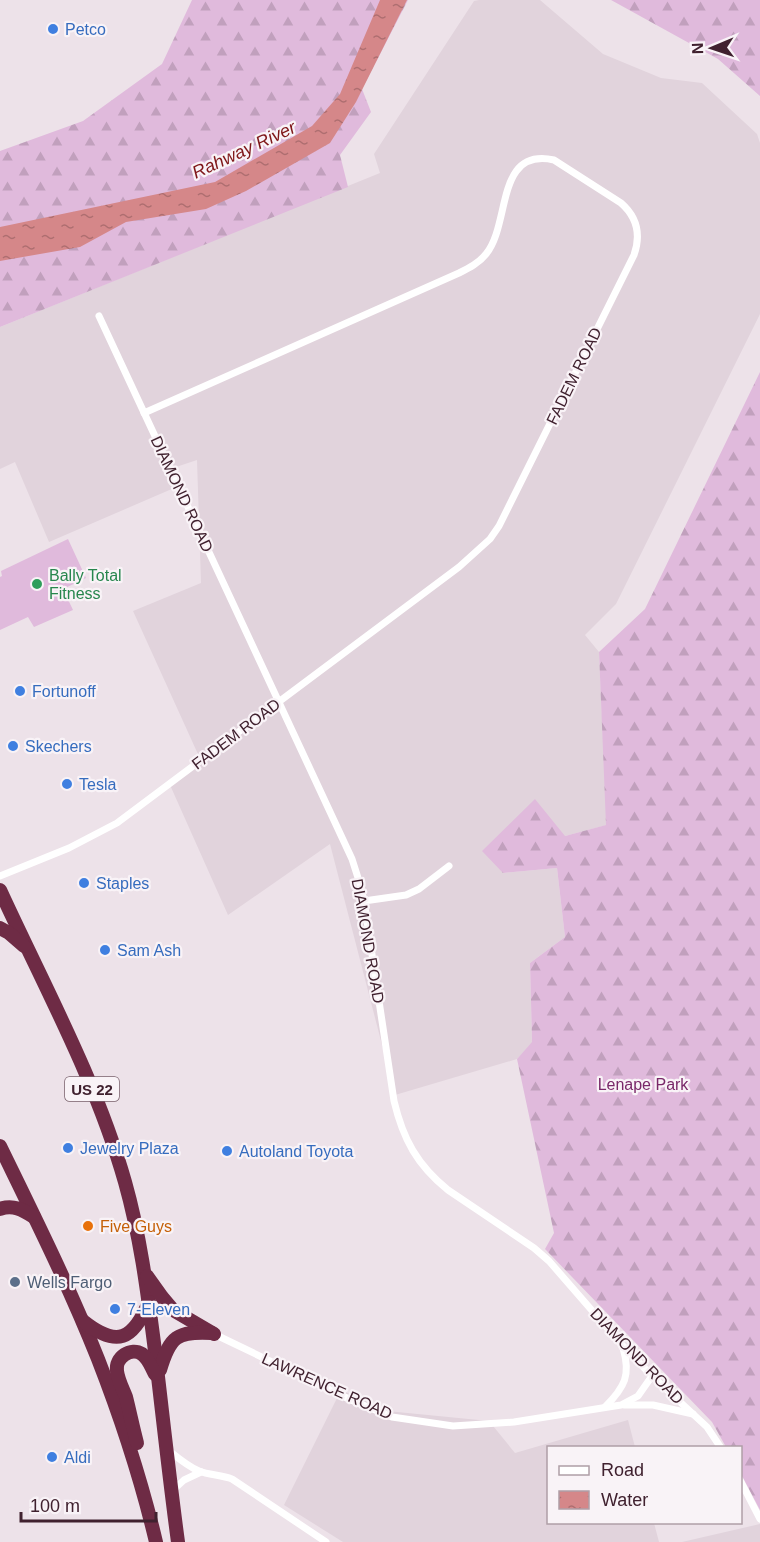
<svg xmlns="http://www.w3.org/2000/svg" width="760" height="1542" font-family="Helvetica,sans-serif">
	<defs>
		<pattern id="forest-firs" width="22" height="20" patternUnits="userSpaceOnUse" patternTransform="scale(1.5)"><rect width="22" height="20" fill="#e0badc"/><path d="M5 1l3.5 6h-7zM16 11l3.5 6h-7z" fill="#c1a0bd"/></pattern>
		<pattern id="water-ripples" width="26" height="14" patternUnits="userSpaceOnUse" patternTransform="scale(1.5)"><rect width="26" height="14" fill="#d58789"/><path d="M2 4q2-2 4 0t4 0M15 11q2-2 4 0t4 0" fill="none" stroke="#ae6e70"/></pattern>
	</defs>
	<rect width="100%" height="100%" fill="#ede2e9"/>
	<!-- built -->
	<g fill="#e1d3dc">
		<path d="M 479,0 L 540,0 L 603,54 L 661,78 L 702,83 L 757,134 L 760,143 L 760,314 L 616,604 L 585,635 L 599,652 L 607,825 L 565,836 L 503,873 L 557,868 L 565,937 L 530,963 L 532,1043 L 517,1059 L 395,1095 L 330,844 L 228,915 L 170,785 L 202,763 L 133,611 L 201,583 L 197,460 L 173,468 L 181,485 L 49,542 L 15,462 L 0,469 L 0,327 L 380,173 L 374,154 L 474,1 Z"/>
		<path d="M 341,1390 L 387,1411 L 489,1421 L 515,1453 L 628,1420 L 635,1447 L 548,1448 L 548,1522 L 654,1523 L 659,1542 L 343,1542 L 284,1505 Z"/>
		<path d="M 760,1524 L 760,1542 L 682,1542 Z"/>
	</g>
	<!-- forest -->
	<g fill="url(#forest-firs)">
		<path d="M 192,0 L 408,0 L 362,89 L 371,112 L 340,155 L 348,187 L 0,327 L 0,151 L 83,121 L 162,64 Z"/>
		<path d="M 611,0 L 760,0 L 760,96 L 718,59 Z"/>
		<path d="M 760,372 L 760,1510 L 741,1474 L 740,1448 L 726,1447 L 712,1422 L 545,1249 L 554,1233 L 517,1059 L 532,1042 L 530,963 L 565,937 L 557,868 L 503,873 L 482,851 L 535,799 L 565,836 L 606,825 L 599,652 L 645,609 Z"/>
	</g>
	<!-- garden -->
	<path fill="#e0badc" d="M 68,539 L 86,578 L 63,589 L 73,610 L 34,627 L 28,617 L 0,630 L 0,577 L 2,576 L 1,571 Z"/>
	<!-- water -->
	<path fill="url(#water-ripples)" d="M 380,0 L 407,0 L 356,102 L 330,143 L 246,191 L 206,209 L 126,222 L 80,247 L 0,261 L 0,227 L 215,182 L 312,126 L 340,94 Z"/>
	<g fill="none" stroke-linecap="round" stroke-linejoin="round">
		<!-- street -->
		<g stroke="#fff" stroke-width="7">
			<path d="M 99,316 L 352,859 L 359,881 L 364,901 L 394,1101 C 403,1139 417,1165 448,1190 L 534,1248 L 549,1261 L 622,1345 L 652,1376 L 707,1427 L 721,1448"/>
			<path d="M 0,876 L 69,848 L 117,823 L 459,567 L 490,539 L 499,526 L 634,255 C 641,235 637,217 621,203 L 554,160 C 495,147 511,224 486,254 C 479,263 469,268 459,273 L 144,413"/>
			<path d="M 364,901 L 406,895 L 419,889 L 449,866"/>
			<path d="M 214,1334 L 351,1400 L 392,1417 L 453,1426 L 514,1422 L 621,1405 L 638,1396 L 652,1376"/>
			<path d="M 624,1405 L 653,1405 L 693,1414"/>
			<path d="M 605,1407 C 625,1387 631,1375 623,1348"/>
			<path d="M 167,1449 C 177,1457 187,1466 199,1471 C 209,1475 221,1475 232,1479 L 326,1542"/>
			<path d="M 740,1480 L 760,1519"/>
			<path d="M 171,1492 L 184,1480 L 201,1472"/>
		</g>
		<!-- highway -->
		<g stroke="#6e2b45" stroke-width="14">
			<path d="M 0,890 C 44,986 96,1080 125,1182 C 140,1235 147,1289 154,1343 C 162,1409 169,1476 178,1542"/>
			<path d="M 0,928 L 9,933 L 24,946"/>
			<path d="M 0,1146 C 34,1216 69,1286 98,1359 C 121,1418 141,1479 156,1542"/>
			<path d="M 0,1209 C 13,1204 23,1210 34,1217"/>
			<path d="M 147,1276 L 162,1297 L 173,1310 L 214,1334"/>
			<path d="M 83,1321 C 117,1348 133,1340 149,1302"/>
			<path d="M 160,1370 C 170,1336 177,1331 212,1333"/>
			<path d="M 137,1443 C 133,1428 130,1413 126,1397 C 123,1389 118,1380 117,1371 C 115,1357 131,1347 142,1354 C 149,1359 151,1367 155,1374"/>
		</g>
	</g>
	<!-- markers -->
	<g fill="#3f7fe0" stroke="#f9f3f7" stroke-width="2">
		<circle cx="53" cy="29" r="6"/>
		<circle cx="20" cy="691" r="6"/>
		<circle cx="13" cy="746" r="6"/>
		<circle cx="67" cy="784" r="6"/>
		<circle cx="84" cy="883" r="6"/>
		<circle cx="105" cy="950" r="6"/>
		<circle cx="68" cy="1148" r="6"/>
		<circle cx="227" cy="1151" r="6"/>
		<circle cx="115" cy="1309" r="6"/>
		<circle cx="52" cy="1457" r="6"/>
	</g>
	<circle fill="#2e9e5b" stroke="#f9f3f7" stroke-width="2" cx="37" cy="584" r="6"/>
	<circle fill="#e8710a" stroke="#f9f3f7" stroke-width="2" cx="88" cy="1226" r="6"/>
	<circle fill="#5c6f8a" stroke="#f9f3f7" stroke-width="2" cx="15" cy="1282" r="6"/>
	<g text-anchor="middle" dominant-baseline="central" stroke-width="4.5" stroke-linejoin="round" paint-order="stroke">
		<!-- shield labels -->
		<rect fill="#f9f3f7" stroke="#78606b" stroke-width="1.5" x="65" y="1077" width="54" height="24" rx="4.5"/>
		<g font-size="15" font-weight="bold" fill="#40212f">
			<text x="92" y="1089">US 22</text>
		</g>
		<!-- shop labels -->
		<g font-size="16" fill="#366cbe" stroke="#f9f3f7" text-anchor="start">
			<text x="65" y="29">Petco</text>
			<text x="32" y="691">Fortunoff</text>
			<text x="25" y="746">Skechers</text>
			<text x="79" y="784">Tesla</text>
			<text x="96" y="883">Staples</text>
			<text x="117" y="950">Sam Ash</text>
			<text x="80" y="1148">Jewelry Plaza</text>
			<text x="239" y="1151">Autoland Toyota</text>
			<text x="127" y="1309">7-Eleven</text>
			<text x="64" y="1457">Aldi</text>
		</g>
		<!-- street labels -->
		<g font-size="16" fill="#40212f" stroke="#f9f3f7">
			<text transform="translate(574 376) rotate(-64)">FADEM ROAD</text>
			<text transform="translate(182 494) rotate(65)">DIAMOND ROAD</text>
			<text transform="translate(236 734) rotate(-37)">FADEM ROAD</text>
			<text transform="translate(368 941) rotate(80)">DIAMOND ROAD</text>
			<text transform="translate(637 1356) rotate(46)">DIAMOND ROAD</text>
			<text transform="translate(327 1386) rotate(24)">LAWRENCE ROAD</text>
		</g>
		<!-- leisure labels -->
		<g font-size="16" fill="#27864d" stroke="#f9f3f7" text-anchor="start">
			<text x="49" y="575">Bally Total<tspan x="49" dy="18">Fitness</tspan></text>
		</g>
		<!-- park labels -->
		<g font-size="16" fill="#792869" stroke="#f9f3f7">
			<text x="643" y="1084">Lenape Park</text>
		</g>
		<!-- food labels -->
		<g font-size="16" fill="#c56008" stroke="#f9f3f7" text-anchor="start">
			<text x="100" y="1226">Five Guys</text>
		</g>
		<!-- service labels -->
		<g font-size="16" fill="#4e5e75" stroke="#f9f3f7" text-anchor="start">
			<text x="27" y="1282">Wells Fargo</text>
		</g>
		<!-- water labels -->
		<g font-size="18" font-style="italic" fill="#7f1719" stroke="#f9f3f7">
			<text transform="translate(244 150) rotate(-25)">Rahway River</text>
		</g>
	</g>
	<!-- legend -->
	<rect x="547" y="1446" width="195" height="78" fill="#f9f3f7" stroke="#af9fa7" stroke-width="1.5"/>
	<rect x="559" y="1466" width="30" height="9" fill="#ffffff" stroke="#af9fa7" stroke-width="1.5"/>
	<text x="601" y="1476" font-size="18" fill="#40212f">Road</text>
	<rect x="559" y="1491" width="30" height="18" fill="url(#water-ripples)" stroke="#af9fa7" stroke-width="1.5"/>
	<text x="601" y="1506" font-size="18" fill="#40212f">Water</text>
	<!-- north arrow -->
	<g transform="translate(712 48) rotate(268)" stroke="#f9f3f7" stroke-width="4.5" paint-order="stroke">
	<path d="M0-4.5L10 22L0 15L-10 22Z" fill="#40212f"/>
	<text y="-9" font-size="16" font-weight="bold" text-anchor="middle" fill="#40212f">N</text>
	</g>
	<!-- scale -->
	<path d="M21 1512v9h135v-9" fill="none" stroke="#40212f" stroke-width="3"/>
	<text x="30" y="1512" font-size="18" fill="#40212f" stroke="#f9f3f7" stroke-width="4.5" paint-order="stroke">100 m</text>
</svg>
